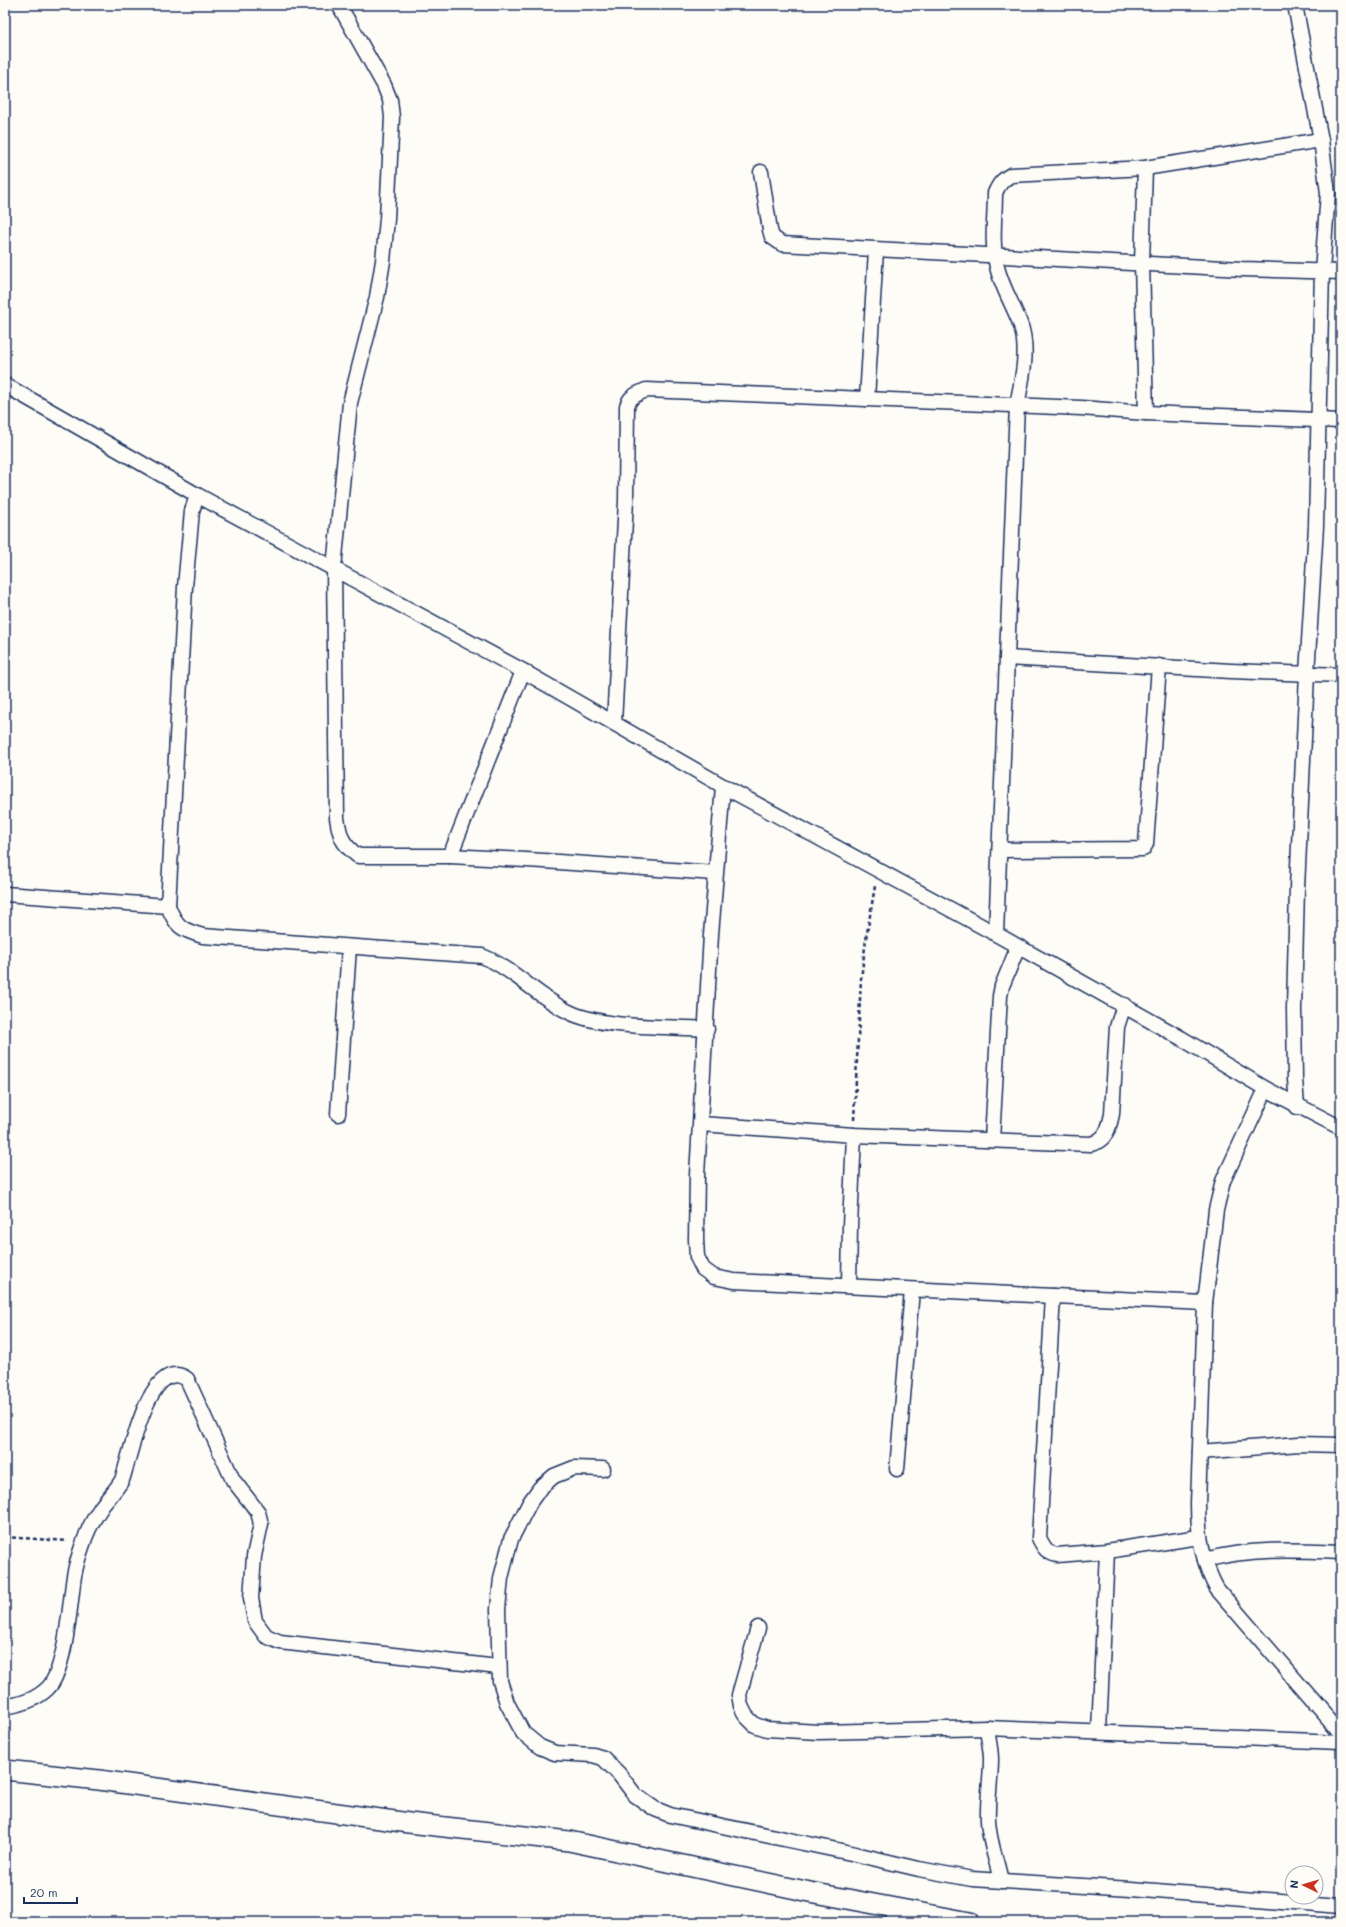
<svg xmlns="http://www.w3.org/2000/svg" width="1346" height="1927" font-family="Mali,sans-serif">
	<rect width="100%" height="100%" fill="#fdfcf7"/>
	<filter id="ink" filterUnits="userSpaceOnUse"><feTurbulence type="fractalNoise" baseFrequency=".025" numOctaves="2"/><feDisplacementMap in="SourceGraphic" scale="8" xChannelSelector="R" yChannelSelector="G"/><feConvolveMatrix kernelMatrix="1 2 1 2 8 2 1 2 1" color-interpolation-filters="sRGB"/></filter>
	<g filter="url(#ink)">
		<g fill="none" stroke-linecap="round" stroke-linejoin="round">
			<defs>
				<g id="street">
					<path d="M 339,5 L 384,85 L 390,100 L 392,117 L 387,219 L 383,261 L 377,297 L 350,403 L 334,568 L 337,818 C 340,837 342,844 358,856 L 450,856 L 544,861 L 715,873"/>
					<path d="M 1295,5 L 1321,140 L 1328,193 L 1322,271 L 1316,526 L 1307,674 L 1297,888 L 1294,1009 L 1295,1079 L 1297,1107"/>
					<path d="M 1145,168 L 1142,263 L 1146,413"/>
					<path d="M 761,172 L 770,230 L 772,237 L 782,244 L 1242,269 L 1341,272"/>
					<path d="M 5,385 L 197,495 L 523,671 L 723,786 L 996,934 L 1181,1038 L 1266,1089 L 1341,1128"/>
					<path d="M 867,399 L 876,250"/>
					<path d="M 1007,658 L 1231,671 L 1341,675"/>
					<path d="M 614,723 L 626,501 L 627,406 C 630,396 637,394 646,390 L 1081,408 L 1146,413 L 1341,421"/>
					<path d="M 723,786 L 711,935 L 697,1175 L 696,1239 L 697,1257 L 703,1269 L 714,1277 L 734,1281 L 1205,1303"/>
					<path d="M 1000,850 L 1143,849 L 1146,844 L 1159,666"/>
					<path d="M 450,856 L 523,671"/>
					<path d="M 5,894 L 168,906 C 176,927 182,930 203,936 L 482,956 C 514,969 538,997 569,1012 C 604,1029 667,1026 707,1029"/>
					<path d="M 168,906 L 185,587 L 192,511 L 197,495"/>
					<path d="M 996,934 L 1017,405 C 1022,380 1029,351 1021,326 C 1014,306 1002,288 997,267 C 991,244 995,217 995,193 C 999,184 1002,180 1011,175 L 1145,168 L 1321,140"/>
					<path d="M 1266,1089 L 1223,1181 L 1216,1210 L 1205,1303 L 1198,1504 C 1198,1534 1202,1563 1217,1589 L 1341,1733"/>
					<path d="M 338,1114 L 349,947"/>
					<path d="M 701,1124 L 854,1135 L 1091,1144 C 1106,1140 1109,1129 1112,1114 L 1117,1027 L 1124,1005"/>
					<path d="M 992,1140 L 1000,996 L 1002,986 L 1018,947"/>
					<path d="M 849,1286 L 850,1226 L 854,1135"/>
					<path d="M 1053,1296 L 1039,1538 C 1044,1548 1047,1553 1057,1555 L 1107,1551 L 1199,1537"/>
					<path d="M 1200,1452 L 1299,1444 L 1341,1445"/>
					<path d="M 603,1469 L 574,1468 L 554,1476 L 540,1488 L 530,1502 L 511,1539 L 501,1578 L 498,1609 L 500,1681 L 507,1703 L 523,1733 L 540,1747 L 555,1753 L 593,1755 L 603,1758 L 619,1774 L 635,1795 L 655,1809 L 670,1815 L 851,1853 L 919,1869 L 972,1879 L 1131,1889 L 1341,1906"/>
					<path d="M 897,1469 L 912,1290"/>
					<path d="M 1205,1560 C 1250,1548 1294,1550 1341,1552"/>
					<path d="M 758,1628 L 739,1695 L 741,1706 L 746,1716 L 755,1725 L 767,1729 L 819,1732 L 987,1728 L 1341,1742"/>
					<path d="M 5,1707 C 21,1704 36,1700 48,1688 C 66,1669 70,1603 74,1576 C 76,1565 79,1555 83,1544 C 87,1531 94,1518 102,1506 C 109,1497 116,1490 122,1480 C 130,1458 149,1354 187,1379 L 233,1480 L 258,1512 L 261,1524 L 254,1556 L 251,1598 L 255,1621 L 266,1636 L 280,1642 L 498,1667"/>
					<path d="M 987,1728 C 988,1738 991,1749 991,1759 C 991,1780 987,1800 988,1821 C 989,1842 997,1861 1001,1881"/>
					<path d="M 1099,1732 L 1107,1551"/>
					<path d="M 892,1922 L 901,1909"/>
				</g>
				<path id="secondary" d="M 5,1770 L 99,1780 L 409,1823 L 569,1841 L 810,1892 L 970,1922"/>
			</defs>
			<!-- street casing -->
			<use href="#street" stroke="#1b2f5e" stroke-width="17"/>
			<!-- secondary casing -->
			<use href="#secondary" stroke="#1b2f5e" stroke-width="22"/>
			<!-- path -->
			<g stroke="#1b2f5e" stroke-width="2.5" stroke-dasharray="4 3" stroke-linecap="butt">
				<path d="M 854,1120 L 861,979 L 866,939 L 875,886"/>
				<path d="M 5,1537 L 68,1541"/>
			</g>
			<!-- street -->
			<use href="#street" stroke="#fdfcf7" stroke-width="14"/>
			<!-- secondary -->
			<use href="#secondary" stroke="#fdfcf7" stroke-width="19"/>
		</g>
	</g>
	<!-- margin -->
	<rect width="1346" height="1927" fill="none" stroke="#fdfcf7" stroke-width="20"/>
	<rect x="10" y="10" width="1326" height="1907" fill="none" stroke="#1b2f5e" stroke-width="1.5" filter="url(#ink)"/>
	<!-- north arrow -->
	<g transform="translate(1304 1885) rotate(275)"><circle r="19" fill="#fdfcf7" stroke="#a3aaba"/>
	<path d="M0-3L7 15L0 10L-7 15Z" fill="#c8321e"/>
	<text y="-6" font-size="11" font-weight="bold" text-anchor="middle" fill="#1b2f5e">N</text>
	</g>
	<!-- scale -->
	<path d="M24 1897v6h53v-6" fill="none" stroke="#1b2f5e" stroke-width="2"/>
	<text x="30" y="1897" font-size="12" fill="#1b2f5e" stroke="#fdfcf7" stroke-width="3" paint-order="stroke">20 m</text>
</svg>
